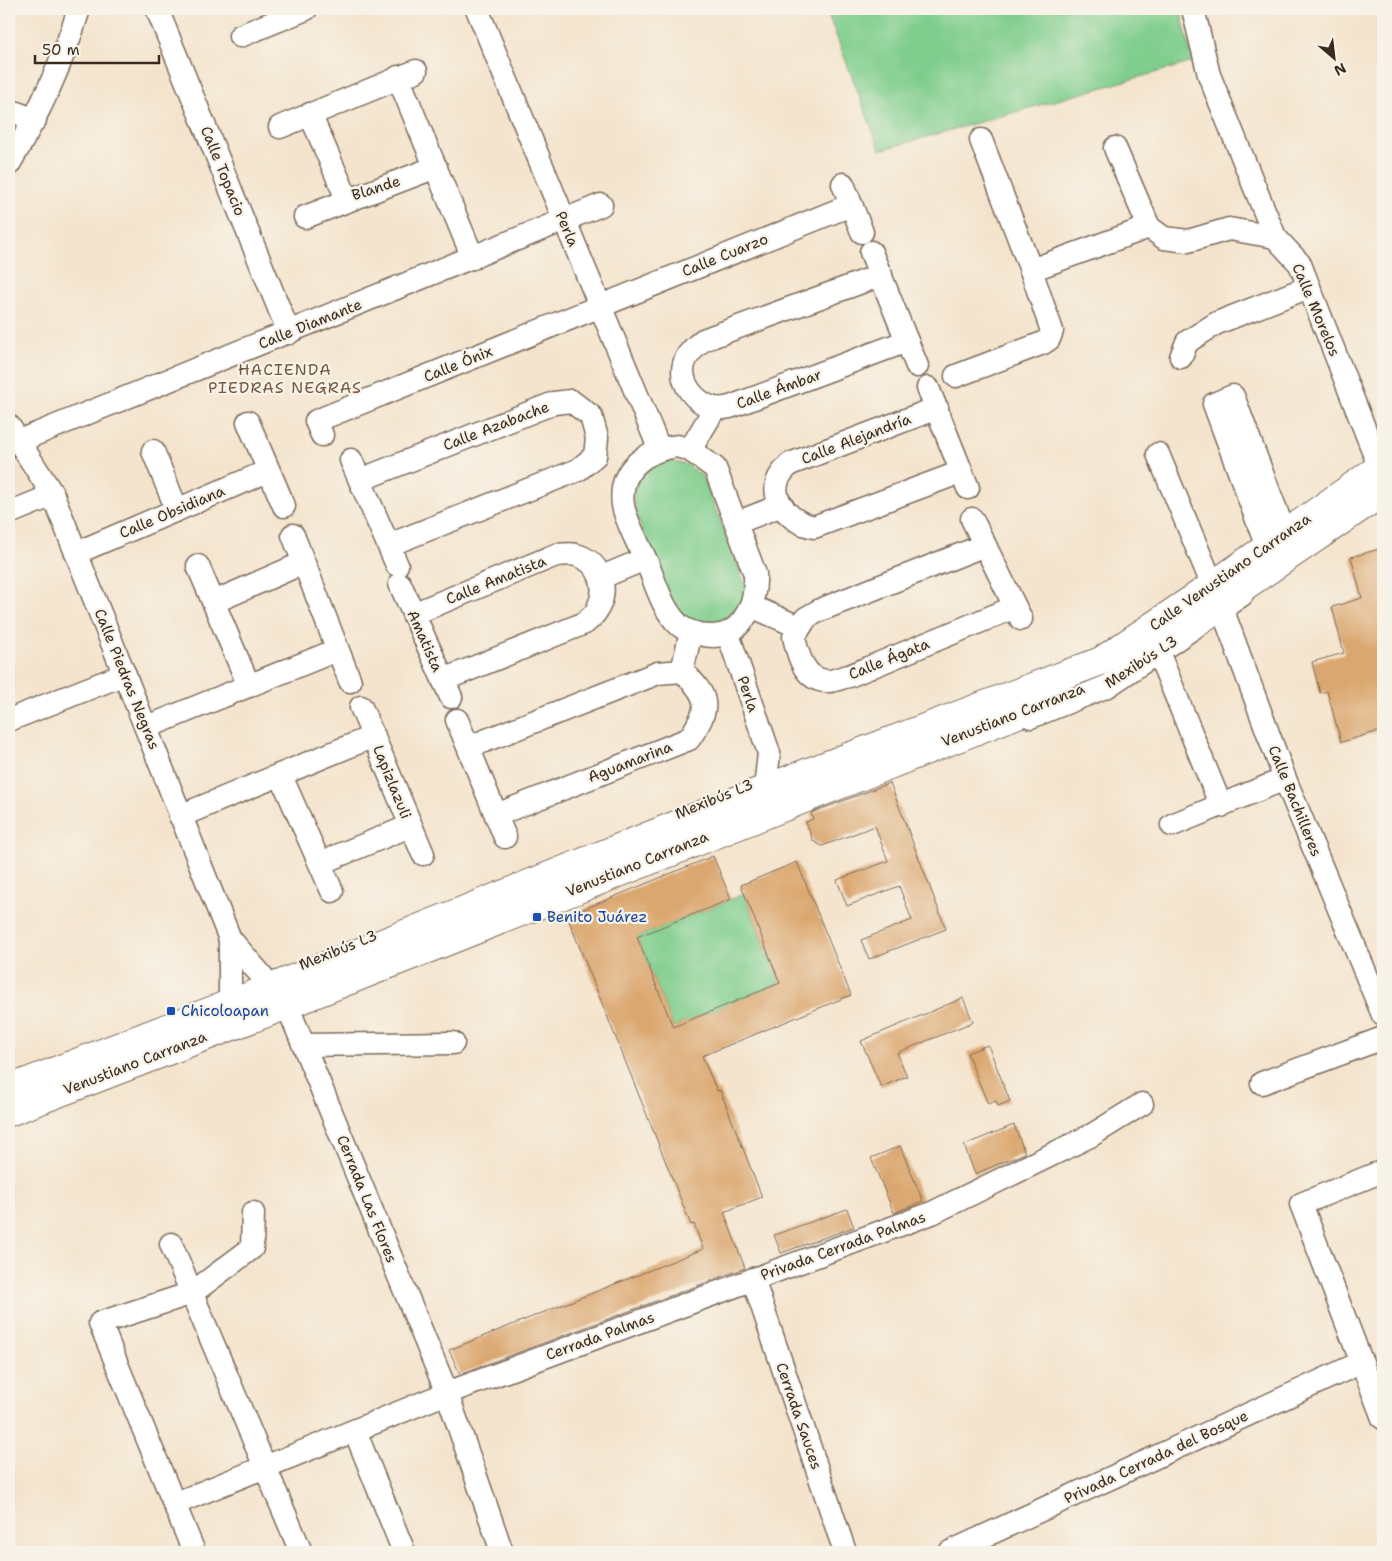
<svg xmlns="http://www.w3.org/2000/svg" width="1392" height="1561" font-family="'Shantell Sans',sans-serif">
	<rect width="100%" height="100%" fill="#f7f3e8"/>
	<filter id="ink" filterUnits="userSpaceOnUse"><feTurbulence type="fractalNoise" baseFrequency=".02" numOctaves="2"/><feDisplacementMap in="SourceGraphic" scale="10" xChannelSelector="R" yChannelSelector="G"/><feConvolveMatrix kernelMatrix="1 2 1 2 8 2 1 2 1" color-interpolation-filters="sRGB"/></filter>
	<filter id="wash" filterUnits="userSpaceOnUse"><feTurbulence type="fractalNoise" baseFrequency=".0096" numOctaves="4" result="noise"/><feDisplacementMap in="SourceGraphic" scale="20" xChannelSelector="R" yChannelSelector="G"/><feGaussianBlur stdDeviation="1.12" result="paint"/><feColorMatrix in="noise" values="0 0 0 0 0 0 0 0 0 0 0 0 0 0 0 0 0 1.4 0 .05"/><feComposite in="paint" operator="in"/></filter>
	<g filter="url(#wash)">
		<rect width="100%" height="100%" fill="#f4e4cd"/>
		<!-- green -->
		<g fill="#80ce8d" stroke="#5e7c56">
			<path d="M 826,9 L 1180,9 L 1193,62 L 880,150 Z"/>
			<path d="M 670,461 L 688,465 L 703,477 L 746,587 L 745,601 L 726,626 L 705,628 L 672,609 L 635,512 L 633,492 L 638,480 L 648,469 L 658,462 Z"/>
			<path d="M 744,894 L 780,983 L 673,1027 L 637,937 Z"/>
		</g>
		<g id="blocks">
			<!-- building -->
			<g fill="#dba770">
				<path d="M 1383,548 L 1383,730 L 1341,742 L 1327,691 L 1320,693 L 1312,662 L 1344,653 L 1332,607 L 1362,598 L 1351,557 Z"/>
				<path d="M 890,783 L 946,929 L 869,959 L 861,940 L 912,920 L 899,886 L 847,906 L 837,880 L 888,861 L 875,826 L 822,846 L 813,841 L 806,822 L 813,819 L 811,813 Z"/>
				<path d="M 713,856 L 731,899 L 637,937 L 673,1027 L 780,983 L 741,885 L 797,862 L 851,995 L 702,1056 L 717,1091 L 720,1090 L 762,1197 L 724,1212 L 745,1268 L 460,1374 L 449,1350 L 703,1249 L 694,1224 L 691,1225 L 567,916 Z"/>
				<path d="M 963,998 L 973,1022 L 897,1053 L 907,1076 L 881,1087 L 861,1041 Z"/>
				<path d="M 988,1045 L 1010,1101 L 998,1106 L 996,1101 L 988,1104 L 967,1053 Z"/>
				<path d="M 1014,1125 L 1025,1153 L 975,1174 L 964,1145 Z"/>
				<path d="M 900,1146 L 923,1201 L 894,1213 L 871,1158 Z"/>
				<path d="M 847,1209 L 854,1227 L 781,1253 L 774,1235 Z"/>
			</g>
		</g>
	</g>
	<g filter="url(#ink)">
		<use href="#blocks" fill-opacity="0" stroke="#7c6b5b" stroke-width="1"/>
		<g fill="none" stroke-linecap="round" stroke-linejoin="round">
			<defs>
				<g id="minor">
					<path d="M 157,9 L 289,333"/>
					<path d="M 477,9 L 659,448"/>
					<path d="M 1193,9 L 1209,75 L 1275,237 L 1300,264 L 1383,476"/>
					<path d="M 240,36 L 306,9"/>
					<path d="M 398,77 L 473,258"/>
					<path d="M 9,110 L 35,120"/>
					<path d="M 310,114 L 347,199"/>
					<path d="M 280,127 L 416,71"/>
					<path d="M 1115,148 L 1149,227 L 1164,238 L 1188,241 L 1229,229 L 1275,237"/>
					<path d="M 9,164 C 39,114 62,64 79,9"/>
					<path d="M 843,184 L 862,232"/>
					<path d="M 305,217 L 436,167"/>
					<path d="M 871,252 L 917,366"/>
					<path d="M 1031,270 L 1149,227"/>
					<path d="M 881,275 L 703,340 C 696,346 687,353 684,364 C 679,384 696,403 714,408 C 719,409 725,408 730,407 L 907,341"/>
					<path d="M 1181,357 L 1187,342 L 1217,323 L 1309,287"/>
					<path d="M 956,376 L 1043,343 L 1049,339 L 1052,331 L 1031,270 L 981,140"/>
					<path d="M 928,388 L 968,488"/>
					<path d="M 937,408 L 790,464 C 786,468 780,474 778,480 C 770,503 793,523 814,527 L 961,472"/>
					<path d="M 248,422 L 284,506"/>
					<path d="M 9,426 L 53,495 L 230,939 L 287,1005 L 447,1393 L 502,1552"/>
					<path d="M 322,435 L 316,421 L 851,205"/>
					<path d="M 19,441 L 601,205"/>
					<path d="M 677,446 L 690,450 L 715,468 L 755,574 C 757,608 738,645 699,634 C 692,632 684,630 679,625 C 663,610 656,585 648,565 C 641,549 625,520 623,505 C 618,469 645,451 677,446 Z"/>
					<path d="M 690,450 L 715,408"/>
					<path d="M 153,451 L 177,510"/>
					<path d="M 1158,454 L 1220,603 L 1285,779 L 1383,1015"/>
					<path d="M 351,460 L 397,565"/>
					<path d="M 360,480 L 554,403 L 571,401 L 591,416 L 597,438 L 595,456 L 578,470 L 389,545"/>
					<path d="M 9,513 L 53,495"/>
					<path d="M 972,519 L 1021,619"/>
					<path d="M 736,523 L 782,505"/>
					<path d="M 293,535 L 350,681"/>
					<path d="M 985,545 L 820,610 L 806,618 L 794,637 C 798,656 805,682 829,681 C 835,681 842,677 849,676 L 1015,607"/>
					<path d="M 1267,547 L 1214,404 L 1233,396 L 1285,534"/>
					<path d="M 76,553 L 268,471"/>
					<path d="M 198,566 L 249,686"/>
					<path d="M 602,577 L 645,559"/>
					<path d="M 400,584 L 451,697"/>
					<path d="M 214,602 L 303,563"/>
					<path d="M 751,606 L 799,627"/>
					<path d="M 413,614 L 556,555 C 563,555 570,553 576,555 C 599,561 609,587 598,608 C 596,614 589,619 585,623 L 443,680"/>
					<path d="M 728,634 L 769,753 L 765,789 L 767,804"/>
					<path d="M 1156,647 L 1221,806"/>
					<path d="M 682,671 L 691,632"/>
					<path d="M 361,707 L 423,854"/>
					<path d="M 1031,717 L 1108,686 L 1242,595"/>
					<path d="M 9,720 L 125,674"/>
					<path d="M 457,720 L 505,837"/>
					<path d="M 147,727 L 337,650"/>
					<path d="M 469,747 L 658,673 L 682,671 C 711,698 710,708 689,739 L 496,815"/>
					<path d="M 281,776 L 332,891"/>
					<path d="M 180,816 L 374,736"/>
					<path d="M 1172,825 L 1285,779"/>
					<path d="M 320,863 L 410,826"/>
					<path d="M 230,939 L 230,1004 L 233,1018"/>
					<path d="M 304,1045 L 453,1043"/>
					<path d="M 1262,1083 L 1383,1038"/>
					<path d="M 1383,1171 L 1301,1204 L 1383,1418"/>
					<path d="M 171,1244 L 301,1552"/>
					<path d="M 753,1279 L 845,1552"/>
					<path d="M 355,1431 L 404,1552"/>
					<path d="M 174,1504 L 447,1393 L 932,1213 L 1092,1135 L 1142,1104"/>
					<path d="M 194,1552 L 100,1323 L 192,1293 L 252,1248 L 253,1213"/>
					<path d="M 950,1552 L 1362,1362"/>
				</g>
				<g id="major">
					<path d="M 1224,600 L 1383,492"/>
					<path d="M 9,1089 L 273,987 L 788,780 L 1101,661 L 1212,586 L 1383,465"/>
					<path d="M 9,1112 L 287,1005 L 1045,703"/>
				</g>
			</defs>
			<!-- minor casing -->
			<use href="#minor" stroke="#7c6b5b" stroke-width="25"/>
			<!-- major casing -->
			<use href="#major" stroke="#7c6b5b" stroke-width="30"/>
			<!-- minor -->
			<use href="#minor" stroke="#fff" stroke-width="22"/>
			<!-- major -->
			<use href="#major" stroke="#fff" stroke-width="28"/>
		</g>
	</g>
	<!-- markers -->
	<g fill="#1a4fb4" stroke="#f7f3e8" stroke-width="2">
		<rect x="532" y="912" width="10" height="10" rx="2.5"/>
		<rect x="166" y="1006" width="10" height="10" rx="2.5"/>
	</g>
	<g text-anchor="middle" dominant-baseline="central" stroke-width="4.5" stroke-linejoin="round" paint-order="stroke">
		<!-- street labels -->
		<g font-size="15" fill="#3b2a1e" stroke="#f7f3e8">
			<text transform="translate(223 171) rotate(68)">Calle Topacio</text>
			<text transform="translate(376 188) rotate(-18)">Blande</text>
			<text transform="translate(567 229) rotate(67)">Perla</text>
			<text transform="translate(725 255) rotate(-22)">Calle Cuarzo</text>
			<text transform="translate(1316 310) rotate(67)">Calle Morelos</text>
			<text transform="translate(310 324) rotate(-22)">Calle Diamante</text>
			<text transform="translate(458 364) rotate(-22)">Calle Ónix</text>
			<text transform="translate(779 389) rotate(-20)">Calle Ámbar</text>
			<text transform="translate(496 426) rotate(-21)">Calle Azabache</text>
			<text transform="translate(856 439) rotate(-21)">Calle Alejandría</text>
			<text transform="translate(172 512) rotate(-23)">Calle Obsidiana</text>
			<text transform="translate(1230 572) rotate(-35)">Calle Venustiano Carranza</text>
			<text transform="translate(496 580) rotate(-22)">Calle Amatista</text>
			<text transform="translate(425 641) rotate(66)">Amatista</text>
			<text transform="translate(889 659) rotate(-22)">Calle Ágata</text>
			<text transform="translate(1141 662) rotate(-33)">Mexibús L3</text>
			<text transform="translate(127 679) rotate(68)">Calle Piedras Negras</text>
			<text transform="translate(748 694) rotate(71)">Perla</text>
			<text transform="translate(1013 715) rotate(-21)">Venustiano Carranza</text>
			<text transform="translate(630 762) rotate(-21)">Aguamarina</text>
			<text transform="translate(392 782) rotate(68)">Lapizlazuli</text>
			<text transform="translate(714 799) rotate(-22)">Mexibús L3</text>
			<text transform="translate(1295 801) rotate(68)">Calle Bachilleres</text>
			<text transform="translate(637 864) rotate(-22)">Venustiano Carranza</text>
			<text transform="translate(338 950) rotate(-22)">Mexibús L3</text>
			<text transform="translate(135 1063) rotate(-21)">Venustiano Carranza</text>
			<text transform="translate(367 1199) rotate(68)">Cerrada Las Flores</text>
			<text transform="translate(843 1246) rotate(-20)">Privada Cerrada Palmas</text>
			<text transform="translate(600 1336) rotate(-20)">Cerrada Palmas</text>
			<text transform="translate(799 1416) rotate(71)">Cerrada Sauces</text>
			<text transform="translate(1156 1457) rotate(-25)">Privada Cerrada del Bosque</text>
		</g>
		<!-- transit labels -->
		<g font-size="15" fill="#164399" stroke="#f7f3e8" text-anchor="start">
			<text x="547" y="917">Benito Juárez</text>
			<text x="181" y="1011">Chicoloapan</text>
		</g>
		<!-- neighbourhood labels -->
		<g font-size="16" letter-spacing="1" fill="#73563b" stroke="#f7f3e8">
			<text x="285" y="369">HACIENDA<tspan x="285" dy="18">PIEDRAS NEGRAS</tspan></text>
		</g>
	</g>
	<!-- margin -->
	<rect width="1392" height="1561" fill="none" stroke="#f7f3e8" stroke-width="30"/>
	<!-- north arrow -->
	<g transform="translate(1334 58) rotate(152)" stroke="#f7f3e8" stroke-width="4" paint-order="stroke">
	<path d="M0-4L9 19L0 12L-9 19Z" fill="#3b2a1e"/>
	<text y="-8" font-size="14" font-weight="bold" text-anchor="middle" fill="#3b2a1e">N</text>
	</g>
	<!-- scale -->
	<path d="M35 55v8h124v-8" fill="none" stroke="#3b2a1e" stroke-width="2.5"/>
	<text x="42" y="55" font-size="15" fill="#3b2a1e" stroke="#f7f3e8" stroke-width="4" paint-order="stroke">50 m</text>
</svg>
